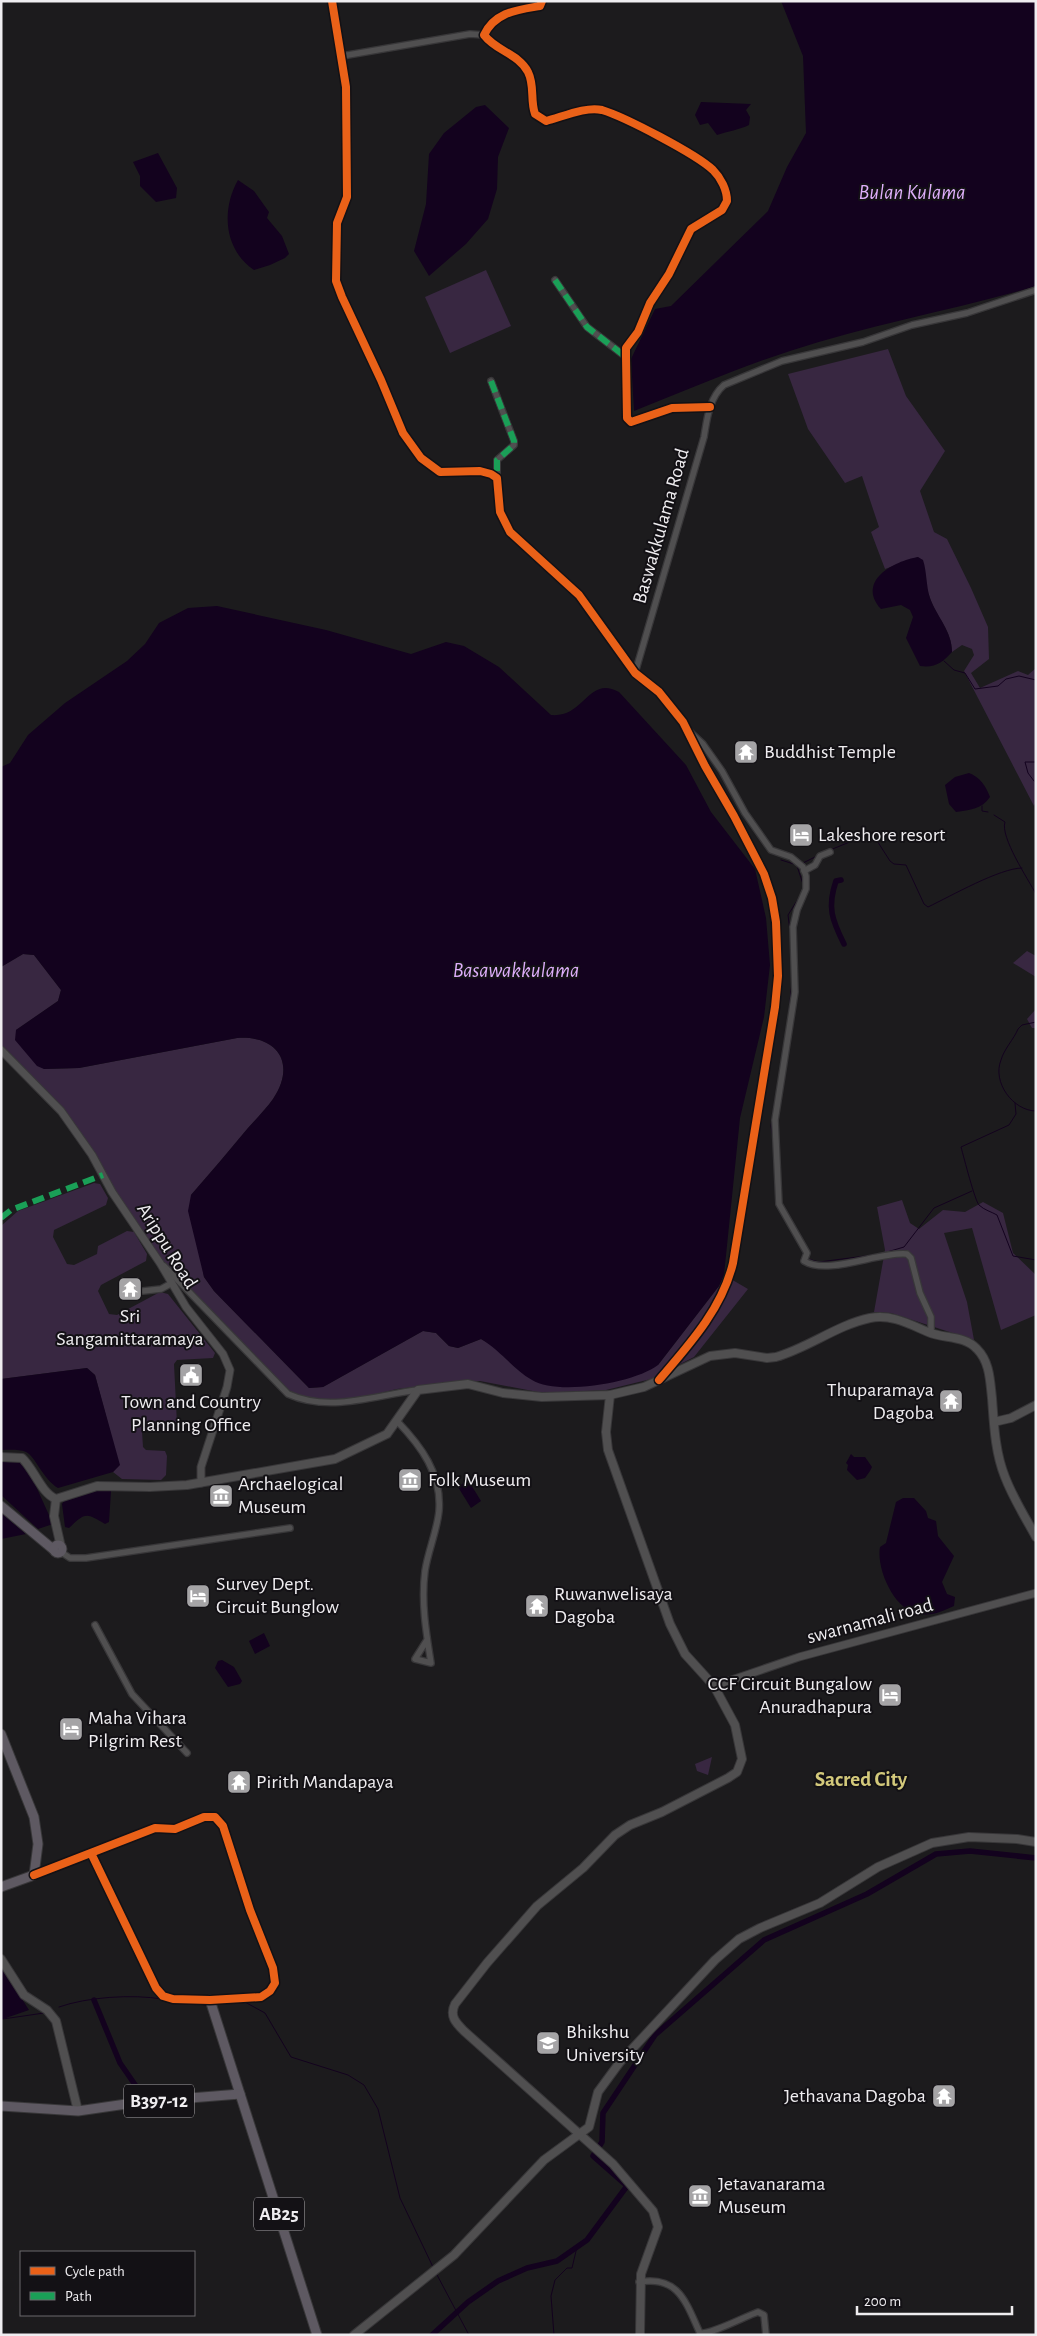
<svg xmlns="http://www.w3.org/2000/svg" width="1037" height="2336" font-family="'Alegreya Sans',sans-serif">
	<rect width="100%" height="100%" fill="#1c1b1d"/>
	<!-- green -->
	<g fill="#382741">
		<path d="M 486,270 L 511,326 L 450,353 L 425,297 Z"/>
		<path d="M 888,349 L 906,396 L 945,451 L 920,491 L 934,532 L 947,539 L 971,588 L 988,627 L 989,659 L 971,673 L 980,688 L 1018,671 L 1028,675 L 1036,668 L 1036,801 L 1034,806 L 964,671 L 974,655 L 972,649 L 962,645 L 952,652 C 952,630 936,617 930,598 C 925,585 922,570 918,557 L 885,569 L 871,532 L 879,527 L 862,476 L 845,483 L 808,429 L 788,374 Z"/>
		<path d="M 1027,951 L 1036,956 L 1036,977 L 1013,963 Z"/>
		<path d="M 23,954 L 34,955 L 61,990 L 58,1001 L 16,1030 L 44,1069 L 79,1068 L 237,1038 C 277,1035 297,1063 273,1099 C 266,1109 256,1119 248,1128 C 229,1151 210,1173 191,1195 L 204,1277 L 214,1291 L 309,1388 L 323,1387 L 423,1331 L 436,1333 L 449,1346 L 458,1348 L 481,1339 L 490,1344 L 658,1365 L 719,1286 L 724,1275 L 748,1289 L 694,1357 L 651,1379 L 606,1390 L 543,1393 L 480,1381 L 463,1381 L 397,1389 L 338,1403 L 319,1403 L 288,1390 L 160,1263 L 61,1111 L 1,1050 L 1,967 Z"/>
		<path d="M 1036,1009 L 1036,1028 L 1032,1028 L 1027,1019 Z"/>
		<path d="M 94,1183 L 100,1184 L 108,1198 L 106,1205 L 54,1230 L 53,1237 L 67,1264 L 74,1265 L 97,1254 L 98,1246 L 127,1231 L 134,1232 L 147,1254 L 146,1261 L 101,1285 L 98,1291 L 109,1314 L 117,1315 L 160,1292 L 168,1294 L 215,1353 L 213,1358 L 177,1360 L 174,1364 L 177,1424 L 174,1427 L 146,1428 L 142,1431 L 143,1447 L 146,1450 L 165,1451 L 167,1456 L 166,1475 L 161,1480 L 122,1479 L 113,1472 L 119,1465 L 95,1375 L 87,1368 L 1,1379 L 1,1226 L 18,1211 Z"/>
		<path d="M 902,1200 L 910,1223 L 919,1229 L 943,1210 L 965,1212 L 983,1202 L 1003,1213 L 1013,1253 L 1036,1275 L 1036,1315 L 1001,1330 L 972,1228 L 944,1233 L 967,1302 L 974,1340 L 891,1313 L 874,1312 L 885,1250 L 877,1207 Z"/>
		<path d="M 712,1757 L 708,1775 L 697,1771 L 695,1764 Z"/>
	</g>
	<!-- water -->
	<g fill="#13021e">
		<path d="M 781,1 L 1036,1 L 1036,286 C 955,310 870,324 790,351 C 737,368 685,391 634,411 L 631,359 L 655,309 L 671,306 L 768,211 L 787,167 L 806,133 L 803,56 Z"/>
		<path d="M 701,102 L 751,104 L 746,110 L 750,117 L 749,125 C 739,130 728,131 717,135 L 708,123 L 700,125 L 695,115 Z"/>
		<path d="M 485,105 L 509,128 L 498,157 L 497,189 L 488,219 L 466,244 L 429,276 L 414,251 L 426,204 L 429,154 L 444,133 L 476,107 Z"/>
		<path d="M 158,153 L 177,188 L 176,198 L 156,202 L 140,186 L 140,176 L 133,162 Z"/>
		<path d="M 238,180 L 254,191 L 269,212 L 267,218 L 282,236 L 289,254 L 285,258 L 270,265 L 254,270 C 224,250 221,210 238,180 Z"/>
		<path d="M 918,557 L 923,560 C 927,572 926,586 930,598 C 937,617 952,631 952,652 C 942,663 935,668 920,666 L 906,638 L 913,617 L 910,610 L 901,605 L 881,609 C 856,581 894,561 918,557 Z"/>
		<path d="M 217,606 L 326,630 L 411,654 L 446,642 L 464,646 L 499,667 L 551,715 C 585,718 588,675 619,692 L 686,765 L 711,812 L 755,869 L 766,918 L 770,965 L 764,1017 L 740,1118 L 724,1275 L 719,1286 L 658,1365 C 635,1383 557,1396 532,1380 C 513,1369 500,1350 481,1339 L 458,1348 L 449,1346 L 436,1333 L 423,1331 L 323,1387 L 309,1388 L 214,1291 L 204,1277 L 188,1211 L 191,1195 C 210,1173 229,1151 248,1128 C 256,1119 266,1109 273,1099 C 297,1063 277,1035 237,1038 L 79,1068 L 44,1069 L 37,1066 L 15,1040 L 16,1030 L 58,1001 L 61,990 L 34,955 L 23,954 L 1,967 L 1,767 L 10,763 L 28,735 L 65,703 L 127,661 L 145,644 L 159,623 L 188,608 Z"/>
		<path d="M 969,773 C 980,777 986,786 990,797 C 982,809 970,810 956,812 L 949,804 L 945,785 L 955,777 Z"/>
		<path d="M 87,1368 L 95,1375 L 120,1465 L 113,1472 L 58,1488 C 43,1479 35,1456 26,1452 C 19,1449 9,1450 1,1450 L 1,1379 Z"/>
		<path d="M 851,1454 L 854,1457 L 865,1457 L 872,1467 L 870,1471 L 865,1478 L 857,1480 L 847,1470 L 848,1465 L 846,1463 Z"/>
		<path d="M 19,1458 L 26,1464 L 53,1524 L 38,1529 L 1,1495 L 1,1460 Z"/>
		<path d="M 468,1480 L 481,1501 L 471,1508 L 458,1487 Z"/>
		<path d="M 107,1488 L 111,1491 L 109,1522 L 105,1524 C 86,1513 86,1512 69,1528 L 65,1527 L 62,1504 L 65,1499 Z"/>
		<path d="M 903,1498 L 914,1498 L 926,1511 L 928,1518 L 936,1521 L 938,1536 L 954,1556 L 942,1582 L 947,1594 L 955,1597 L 954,1606 C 943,1611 933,1616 920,1614 C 895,1612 876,1569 880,1547 L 886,1543 L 896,1502 Z"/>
		<path d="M 1,1512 L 26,1534 L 1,1539 Z"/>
		<path d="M 264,1633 L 270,1646 L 255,1654 L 249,1641 Z"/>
		<path d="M 222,1660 L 234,1667 L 242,1681 L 240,1684 L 228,1687 L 215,1668 L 218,1661 Z"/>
		<path d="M 1,1966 L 29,2010 L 3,2019 L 1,2019 Z"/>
	</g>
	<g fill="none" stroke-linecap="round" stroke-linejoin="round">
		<!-- stream -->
		<g stroke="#13021e" stroke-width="1">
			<path d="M 944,661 L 954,670 L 965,673 L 975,689 L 998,686 L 1006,679 L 1019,676 L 1036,680"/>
			<path d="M 1034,781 L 1028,773 L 1025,762 L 1036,762"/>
			<path d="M 982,806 L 982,811 L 988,812"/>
			<path d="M 994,815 L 1005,822 C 1000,837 1028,879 1036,894"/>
			<path d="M 830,850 L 872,833 L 890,861 L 894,864 L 906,865 L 924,904 L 928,907 C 951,896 1000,868 1022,868"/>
			<path d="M 781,860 L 797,865"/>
			<path d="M 803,863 L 817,856"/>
			<path d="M 797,866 L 803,884"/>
			<path d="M 791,939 L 788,915 L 800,896"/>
			<path d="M 789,1011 L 792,982"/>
			<path d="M 1036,1022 L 1022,1025 L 1018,1029 C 1014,1039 1004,1049 1001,1060 C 992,1082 1013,1111 1036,1111"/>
			<path d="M 1015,1103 L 1016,1114 L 1009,1125 L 961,1147 C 964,1158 975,1201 979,1205 C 984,1210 992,1212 997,1215 L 1013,1256 L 1036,1260"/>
			<path d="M 773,1139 L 771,1126 L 776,1094"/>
			<path d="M 799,1244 L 804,1254"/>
			<path d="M 887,1252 L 904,1247 L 934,1208 L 972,1191"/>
			<path d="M 808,1259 L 819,1262 L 873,1255"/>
			<path d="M 243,2001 L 265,2013 L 291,2057 L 348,2075 L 364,2085 L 378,2109 L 400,2198 L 433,2267"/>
			<path d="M 183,2002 L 206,2005"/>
			<path d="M 215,2004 L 239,2002"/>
			<path d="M 59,2007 C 87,1997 132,1994 162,1999"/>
			<path d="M 3,2019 L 44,2013"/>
			<path d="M 436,2273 L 469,2335"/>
			<path d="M 554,2335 L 551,2296 L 555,2280 L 567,2268 L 572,2268 L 577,2247"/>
		</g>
		<!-- canal -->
		<g stroke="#13021e" stroke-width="5.5">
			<path d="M 841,880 L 836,881 C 827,907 832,920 844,944"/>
			<path d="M 94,2000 L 120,2063 L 138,2089 L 138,2096"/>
			<path d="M 432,2335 L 468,2302 L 498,2281 L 527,2268 L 557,2261 L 587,2240 L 627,2186 L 593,2156 L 602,2142 L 603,2113 L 655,2035 L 764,1940 L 867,1894 L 936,1854 L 970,1851 L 1036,1858"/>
		</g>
		<defs>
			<g id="minor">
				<path d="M 332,1 L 346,87 L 347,197 L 337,223 L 336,281 L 342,297 L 381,380 L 403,433 L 421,458 L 440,472 L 480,471 L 491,474 L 497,478 L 500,512 L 510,532 L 579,595 L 635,673 L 659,692 L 683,722 L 705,766 L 734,816 L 764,874 L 772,898 L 776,922 L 778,976 L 775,1007 L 733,1263 C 722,1308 689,1344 660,1379"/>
				<path d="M 542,1 L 540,6 C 517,10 495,12 484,35 C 496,51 519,54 528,72 C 535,86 530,100 535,114 L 546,121 C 562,117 586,106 602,110 C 625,117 696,154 713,170 C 721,178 727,190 727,201 L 722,210 L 691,229 L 669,274 L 650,303 L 638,332 L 626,348 L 626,357 L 627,418 L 631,422 L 672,408 L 710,407"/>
				<path d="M 342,56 L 470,34 L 484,35"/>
				<path d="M 555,280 L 587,327 L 626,357"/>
				<path d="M 491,381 L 514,441 L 514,445 L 497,460 L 497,478"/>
				<path d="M 635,673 L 704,437 C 707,419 709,398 724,385 L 782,361 L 863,342 L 912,325 L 967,313 L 1036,290"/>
				<path d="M 690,732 L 703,744 L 722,771 L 745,813 L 771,850 L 791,857 L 803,867 L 806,876 L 806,889 L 797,910 L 793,927 L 795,992 L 775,1120 L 779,1204 L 807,1253 L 804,1261 C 828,1276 880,1251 907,1254 L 911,1258 L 920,1293 L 931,1317 L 931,1333"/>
				<path d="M 804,871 L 815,865 L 820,856 L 830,852"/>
				<path d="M 164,1266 L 288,1394 C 330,1413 375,1395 418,1390"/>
				<path d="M 143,1291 L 161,1289 L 172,1283"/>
				<path d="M 397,1421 C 421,1446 442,1474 439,1511 C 437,1531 428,1551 425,1571 C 421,1602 426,1632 431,1663 L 415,1659 L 427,1640"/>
				<path d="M 61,1552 L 70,1558 L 86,1558 L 290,1528"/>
				<path d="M 95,1625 L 132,1694 L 187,1753"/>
				<path d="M 639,2282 C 679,2275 686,2303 700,2333 C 710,2335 746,2316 758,2312 L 764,2315 L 766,2335"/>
			</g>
			<g id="tertiary">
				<path d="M 1,1050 L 61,1111 L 92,1155 L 112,1192 L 160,1263 L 186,1307 L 223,1354 L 230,1370 L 227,1387 L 201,1467 L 201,1483"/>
				<path d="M 714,1686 L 799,1657 L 1036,1593"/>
				<path d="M 34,1875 L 155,1828 L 175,1829 L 204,1817 L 215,1817 L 223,1826 L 250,1910 L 273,1968 L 275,1983 L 270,1991 L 261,1997 L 210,2000 L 173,1999 L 163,1996 L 156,1988 L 91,1853"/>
			</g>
			<g id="secondary">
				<path d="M 610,1395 L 606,1432 L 608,1450 L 670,1624 L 685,1654 L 714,1686 L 735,1725 L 742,1759 L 737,1772 L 728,1778 L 662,1812 L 630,1825 L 615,1835 L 583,1868 L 537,1906 L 487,1963 L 455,2004 C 449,2016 456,2023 464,2031 L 613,2164 L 653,2211 L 658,2227 L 641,2274 L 640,2335"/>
				<path d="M 994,1422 L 1011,1418 L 1036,1405"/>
				<path d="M 1,1457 L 22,1458 C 34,1469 41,1493 56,1499 L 97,1486 L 150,1487 L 187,1485 L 335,1459 L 387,1434 L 418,1390 L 468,1384 L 503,1393 L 542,1397 L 610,1395 L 644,1387 L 710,1356 L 735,1353 L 767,1358 L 776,1357 C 808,1348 837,1325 870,1318 C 892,1314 909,1324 928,1332 C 944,1339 964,1335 977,1349 C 990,1362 990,1381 992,1398 C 994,1425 995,1452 1005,1477 C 1013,1498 1025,1517 1036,1537"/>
				<path d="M 56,1499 L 54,1516 L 61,1547"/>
				<path d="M 1,1959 L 24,1995 L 47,2010 L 56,2021 L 78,2111"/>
				<path d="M 354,2335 L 454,2255 L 544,2160 L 589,2127 L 598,2092 L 620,2062 L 715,1960 L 739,1939 L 760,1928 L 820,1903 L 878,1867 L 932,1843 L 969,1837 L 1017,1839 L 1036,1842"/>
			</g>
			<g id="primary">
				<path d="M 1,1506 L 54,1550"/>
				<circle cx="58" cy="1549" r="4"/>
				<path d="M 1,1734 L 34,1817 L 38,1844 L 34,1875 L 1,1887"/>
				<path d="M 210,2000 L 317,2335"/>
				<path d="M 1,2106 L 78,2111 L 140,2102 L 240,2094"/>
			</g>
		</defs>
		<!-- minor casing -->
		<use href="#minor" stroke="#383739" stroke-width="8"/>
		<!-- tertiary casing -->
		<use href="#tertiary" stroke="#383739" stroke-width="9"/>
		<!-- secondary casing -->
		<use href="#secondary" stroke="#383739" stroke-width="10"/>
		<!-- primary casing -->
		<use href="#primary" stroke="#383739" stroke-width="11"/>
		<!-- minor -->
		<use href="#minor" stroke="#504f50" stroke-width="5.5"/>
		<!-- tertiary -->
		<use href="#tertiary" stroke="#504f50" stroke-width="7"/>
		<!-- secondary -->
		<use href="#secondary" stroke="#504f50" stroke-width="8"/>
		<!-- primary -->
		<use href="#primary" stroke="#5e5962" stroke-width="9"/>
		<!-- quiet -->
		<g stroke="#1a9f57" stroke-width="6" stroke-dasharray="12 6" stroke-linecap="butt">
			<path d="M 555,280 L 587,327 L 626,357"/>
			<path d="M 491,381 L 514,441 L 514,445 L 497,460 L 497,478"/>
			<path d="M 1,1218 L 11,1210 L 103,1175"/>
		</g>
		<defs>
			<g id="cycleway">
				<path d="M 332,1 L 346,87 L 347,197 L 337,223 L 336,281 L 342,297 L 381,380 L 403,433 L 421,458 L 440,472 L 480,471 L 491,474 L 497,478 L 500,512 L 510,532 L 579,595 L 635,673 L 659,692 L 683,722 L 705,766 L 734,816 L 764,874 L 772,898 L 776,922 L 778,976 L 775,1007 L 733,1263 C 722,1309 689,1345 659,1380"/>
				<path d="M 542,1 L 540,6 C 517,10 495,12 484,35 C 496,51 519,54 528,72 C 535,86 530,100 535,114 L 546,121 C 562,117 586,106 602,110 C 625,117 696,154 713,170 C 721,178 727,190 727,201 L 722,210 L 691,229 L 669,274 L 650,303 L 638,332 L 626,348 L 626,357 L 627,418 L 631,422 L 672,408 L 710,407"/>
				<path d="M 34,1875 L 155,1828 L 175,1829 L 204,1817 L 215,1817 L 223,1826 L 250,1910 L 273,1968 L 275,1983 L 270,1991 L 261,1997 L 210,2000 L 173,1999 L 163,1996 L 156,1988 L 91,1853"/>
			</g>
		</defs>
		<!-- cycleway casing -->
		<use href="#cycleway" stroke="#131115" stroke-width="11"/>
		<!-- cycleway -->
		<use href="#cycleway" stroke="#ea6118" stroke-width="8"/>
	</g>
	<!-- icons -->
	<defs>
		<symbol id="temple-square" viewBox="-11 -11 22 22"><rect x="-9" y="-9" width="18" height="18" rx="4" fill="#a5a4a6" stroke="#131115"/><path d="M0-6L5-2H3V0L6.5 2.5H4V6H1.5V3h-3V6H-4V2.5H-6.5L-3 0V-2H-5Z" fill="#fff"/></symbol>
		<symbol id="hotel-square" viewBox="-11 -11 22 22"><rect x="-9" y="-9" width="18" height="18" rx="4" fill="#a5a4a6" stroke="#131115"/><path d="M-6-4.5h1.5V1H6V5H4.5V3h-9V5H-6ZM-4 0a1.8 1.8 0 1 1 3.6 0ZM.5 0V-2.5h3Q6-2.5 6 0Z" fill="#fff"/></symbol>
		<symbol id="civic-square" viewBox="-11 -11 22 22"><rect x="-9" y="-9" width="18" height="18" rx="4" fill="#a5a4a6" stroke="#131115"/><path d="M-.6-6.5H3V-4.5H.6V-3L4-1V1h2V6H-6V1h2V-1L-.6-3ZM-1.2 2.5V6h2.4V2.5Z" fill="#fff"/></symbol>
		<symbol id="museum-square" viewBox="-11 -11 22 22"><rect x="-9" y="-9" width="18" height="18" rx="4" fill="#a5a4a6" stroke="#131115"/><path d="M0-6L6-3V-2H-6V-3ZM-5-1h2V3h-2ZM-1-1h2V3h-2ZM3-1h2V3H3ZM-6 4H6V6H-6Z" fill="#fff"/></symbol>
		<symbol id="university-square" viewBox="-11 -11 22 22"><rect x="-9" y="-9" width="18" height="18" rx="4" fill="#a5a4a6" stroke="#131115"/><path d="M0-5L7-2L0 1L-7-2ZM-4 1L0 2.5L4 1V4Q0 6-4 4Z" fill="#fff"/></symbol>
	</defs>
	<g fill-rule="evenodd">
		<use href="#temple-square" x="732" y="738" width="28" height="28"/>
		<use href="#hotel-square" x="787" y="821" width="28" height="28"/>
		<use href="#temple-square" x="116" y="1275" width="28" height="28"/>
		<use href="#civic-square" x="177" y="1361" width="28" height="28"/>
		<use href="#temple-square" x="937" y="1387" width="28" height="28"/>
		<use href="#museum-square" x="396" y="1466" width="28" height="28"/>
		<use href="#museum-square" x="207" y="1482" width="28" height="28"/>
		<use href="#hotel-square" x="184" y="1582" width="28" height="28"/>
		<use href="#temple-square" x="523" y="1592" width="28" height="28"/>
		<use href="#hotel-square" x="876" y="1681" width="28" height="28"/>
		<use href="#hotel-square" x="57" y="1715" width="28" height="28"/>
		<use href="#temple-square" x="225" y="1768" width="28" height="28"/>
		<use href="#university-square" x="534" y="2029" width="28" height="28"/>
		<use href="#temple-square" x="930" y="2082" width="28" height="28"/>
		<use href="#museum-square" x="686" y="2182" width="28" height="28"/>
	</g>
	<g text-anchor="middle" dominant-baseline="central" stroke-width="4" stroke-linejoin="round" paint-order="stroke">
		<!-- shield labels -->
		<g fill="#131115" stroke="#adabae" stroke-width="1">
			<rect x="124" y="2084.5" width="70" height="33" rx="4"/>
			<rect x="254" y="2197.5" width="50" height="33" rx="4"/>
		</g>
		<g font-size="19" font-weight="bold" fill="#efedf0">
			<text x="159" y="2101">B397-12</text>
			<text x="279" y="2214">AB25</text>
		</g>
		<!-- street labels -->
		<g font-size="20" fill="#efedf0" stroke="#131115">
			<text transform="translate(661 526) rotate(-74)">Baswakkulama Road</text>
			<text transform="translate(167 1246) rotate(58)">Arippu Road</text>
			<text transform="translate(870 1621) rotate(-15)">swarnamali road</text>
		</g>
		<!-- poi labels -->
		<g font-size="20" fill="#efedf0" stroke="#131115" text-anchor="start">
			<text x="764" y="752">Buddhist Temple</text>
			<text x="818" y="835">Lakeshore resort</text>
			<text x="130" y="1316" text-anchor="middle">Sri<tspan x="130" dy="23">Sangamittaramaya</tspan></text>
			<text x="934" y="1390" text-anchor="end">Thuparamaya<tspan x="934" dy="23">Dagoba</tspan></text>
			<text x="191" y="1402" text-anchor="middle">Town and Country<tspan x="191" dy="23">Planning Office</tspan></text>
			<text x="428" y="1480">Folk Museum</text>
			<text x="238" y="1484">Archaelogical<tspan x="238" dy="23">Museum</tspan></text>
			<text x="216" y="1584">Survey Dept.<tspan x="216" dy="23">Circuit Bunglow</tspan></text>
			<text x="554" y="1594">Ruwanwelisaya<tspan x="554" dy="23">Dagoba</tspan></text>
			<text x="872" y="1684" text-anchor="end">CCF Circuit Bungalow<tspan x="872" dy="23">Anuradhapura</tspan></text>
			<text x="88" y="1718">Maha Vihara<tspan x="88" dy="23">Pilgrim Rest</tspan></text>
			<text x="256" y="1782">Pirith Mandapaya</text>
			<text x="566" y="2032">Bhikshu<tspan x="566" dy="23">University</tspan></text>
			<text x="926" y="2096" text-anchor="end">Jethavana Dagoba</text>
			<text x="718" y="2184">Jetavanarama<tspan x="718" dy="23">Museum</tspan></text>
		</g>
		<!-- water labels -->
		<g font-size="21" font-style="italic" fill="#ddaef9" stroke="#131115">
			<text x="912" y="192">Bulan Kulama</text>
			<text x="516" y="970">Basawakkulama</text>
		</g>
		<!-- neighbourhood labels -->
		<g font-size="21" font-weight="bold" fill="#d3c97b" stroke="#131115">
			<text x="861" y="1779">Sacred City</text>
		</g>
	</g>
	<!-- border -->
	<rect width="1037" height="2336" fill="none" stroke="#efedf0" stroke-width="5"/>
	<!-- legend -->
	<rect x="20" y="2251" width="175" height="65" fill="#131115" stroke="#6b696d"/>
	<rect x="30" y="2267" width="25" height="8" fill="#ea6118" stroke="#6b696d"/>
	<text x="65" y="2276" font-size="15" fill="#efedf0">Cycle path</text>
	<rect x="30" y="2292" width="25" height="8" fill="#1a9f57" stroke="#6b696d"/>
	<text x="65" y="2301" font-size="15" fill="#efedf0">Path</text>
	<!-- scale -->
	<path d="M857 2306v8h155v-8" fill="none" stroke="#efedf0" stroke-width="2.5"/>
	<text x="864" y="2306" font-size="15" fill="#efedf0" stroke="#131115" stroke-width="4" paint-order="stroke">200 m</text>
</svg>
